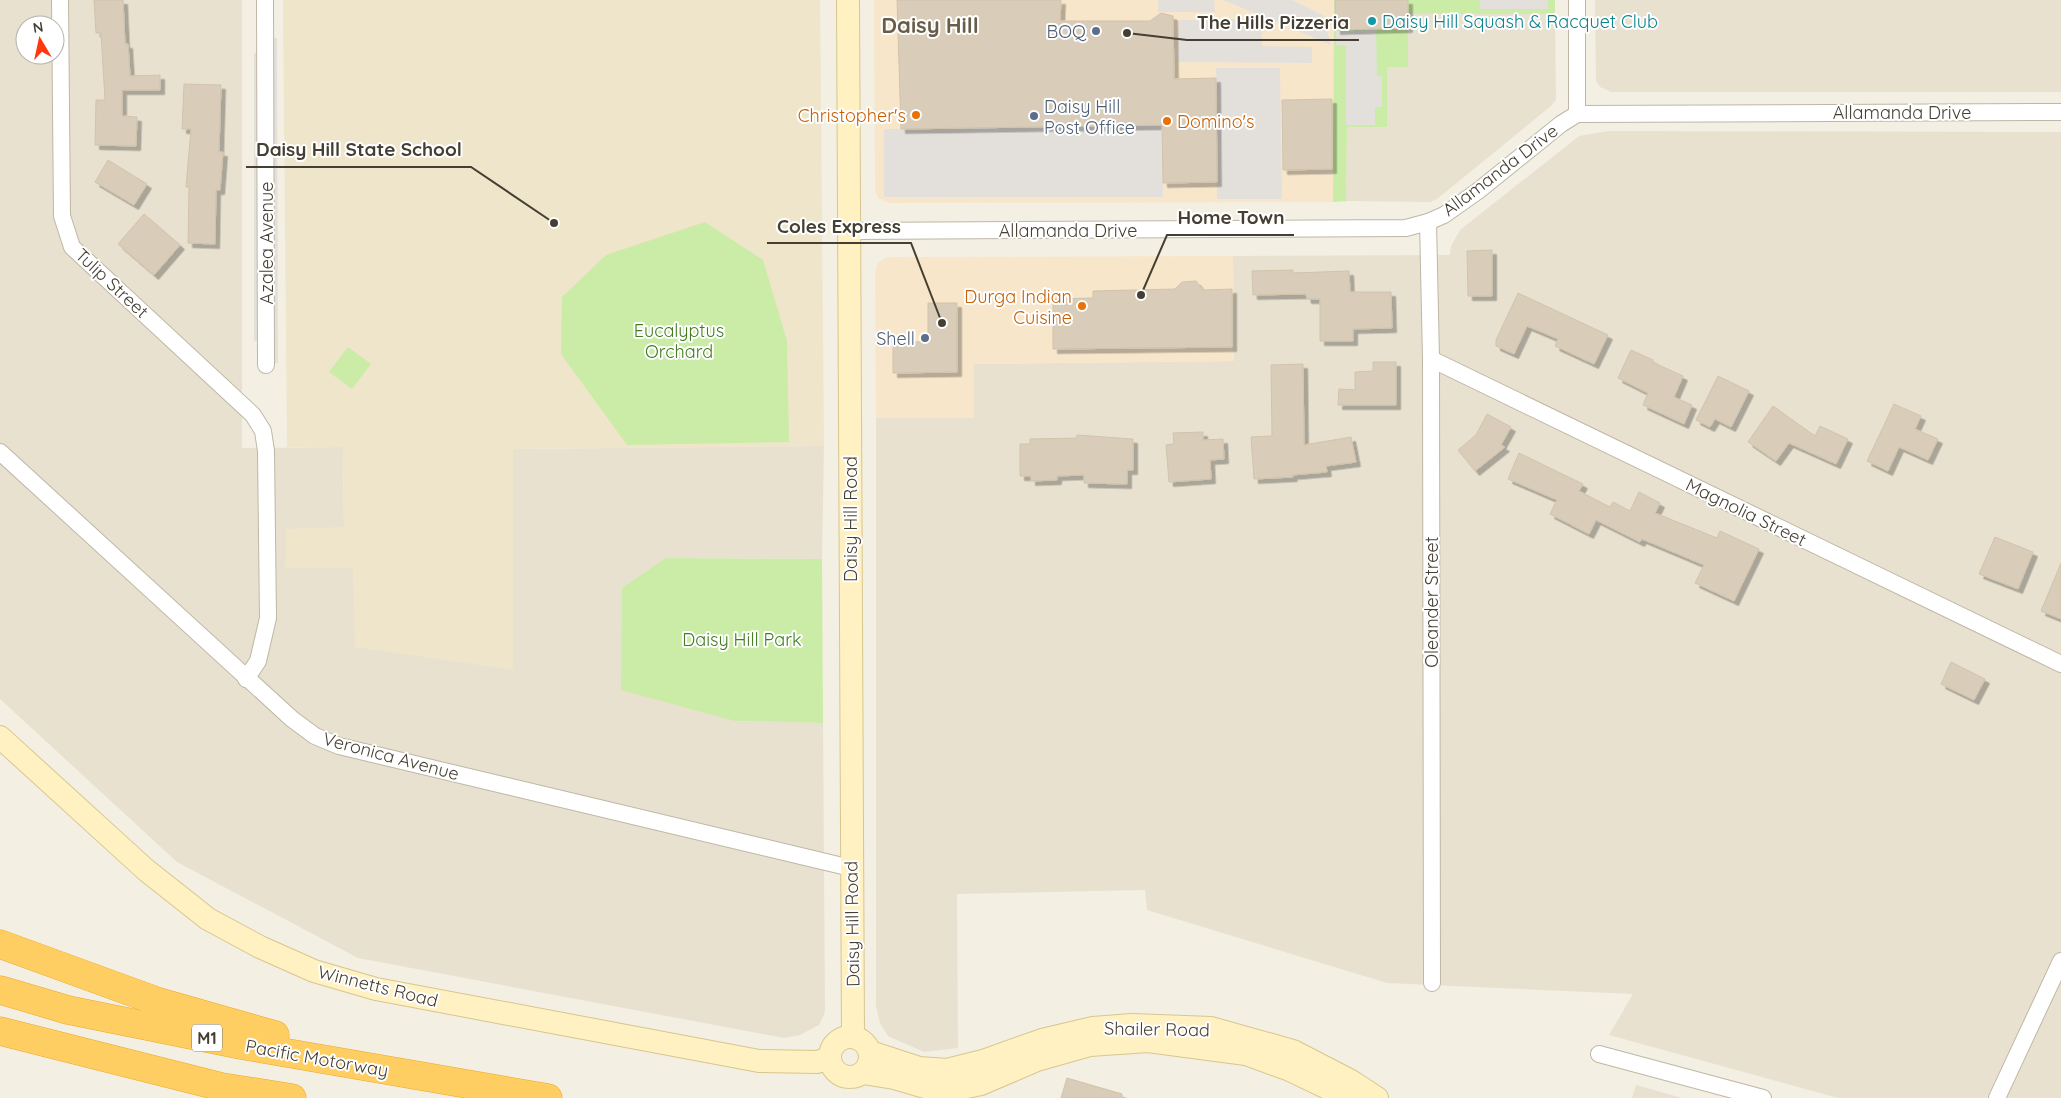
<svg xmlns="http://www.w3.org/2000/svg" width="2061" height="1098" font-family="Quicksand,sans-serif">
	<defs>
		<filter id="shadow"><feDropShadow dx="4.5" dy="4.5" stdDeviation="0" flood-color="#0004"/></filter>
	</defs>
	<rect width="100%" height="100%" fill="#f3efe3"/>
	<!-- residential -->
	<g fill="#e8e1d0" fill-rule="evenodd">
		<path d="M 0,0 L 242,0 L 242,448 L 343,447 L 344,528 L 286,529 L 286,568 L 353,568 L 513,669 L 513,449 L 824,446 L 822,559 L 666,558 L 735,721 L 823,723 L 825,1012 L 819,1025 L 800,1035 L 784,1038 L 358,958 L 177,862 L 0,699 ZM 25,25 L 55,25 L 55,55 L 25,55 Z"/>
		<path d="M 1595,0 L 2061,0 L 2061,92 L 1611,92 L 1600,87 L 1596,81 Z"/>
		<path d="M 1408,14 L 1555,14 L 1556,100 L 1551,106 L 1437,199 L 1430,202 L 1346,201 L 1347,127 L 1387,127 L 1387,67 Z"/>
		<path d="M 1609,131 L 2061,132 L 2061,1098 L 1838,1098 L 1609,1035 L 1633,994 L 1387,983 L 1147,910 L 1145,890 L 957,894 L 958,1048 L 924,1052 L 888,1036 L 880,1023 L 876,1006 L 876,418 L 974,418 L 974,364 L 1234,361 L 1233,256 L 1450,255 L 1451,246 L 1460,230 L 1579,136 Z"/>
		<path d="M 1636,1085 L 1682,1098 L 1632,1098 Z"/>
	</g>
	<!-- commercial -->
	<g fill="#f8e6cb">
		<path d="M 874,0 L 1334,0 L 1333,202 L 889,203 L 878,198 L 875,190 Z"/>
		<path d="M 1233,256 L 1234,361 L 974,364 L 974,418 L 876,418 L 875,273 L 878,263 L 883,259 L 889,257 Z"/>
	</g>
	<!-- education -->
	<path fill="#eee5cb" d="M 283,0 L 820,0 L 824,446 L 513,449 L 513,670 L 355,647 L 353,568 L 285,568 L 286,529 L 344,527 L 343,447 L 287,447 Z"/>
	<!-- green -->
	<g fill="#cbeca7">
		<path d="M 1334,0 L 1555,0 L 1555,14 L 1408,14 L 1408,67 L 1387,67 L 1387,127 L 1347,127 L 1346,201 L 1333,202 Z"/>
		<path d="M 705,222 L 763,260 L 787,341 L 789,442 L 627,445 L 561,354 L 562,297 L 606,255 Z"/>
		<path d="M 348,347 L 371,364 L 352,389 L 329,372 Z"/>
		<path d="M 666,558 L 822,559 L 823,723 L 735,721 L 621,690 L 622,588 Z"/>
	</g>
	<!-- parking -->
	<g fill="#e3e0dc">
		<path d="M 1158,0 L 1214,0 L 1215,12 L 1158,12 Z"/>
		<path d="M 1223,0 L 1292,0 L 1323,15 L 1331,45 Z"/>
		<rect x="1480" y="0" width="68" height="9"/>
		<path d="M 1261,19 L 1262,46 L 1312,47 L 1312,63 L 1178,62 L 1179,20 Z"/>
		<path d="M 1376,30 L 1377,76 L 1382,76 L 1382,107 L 1375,107 L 1375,125 L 1346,125 L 1346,46 L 1336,45 L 1336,31 Z"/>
		<path d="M 271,38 L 277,38 L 278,363 L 272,363 Z"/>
		<path d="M 254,53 L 259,53 L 260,341 L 254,341 Z"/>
		<path d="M 1216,68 L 1280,68 L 1282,199 L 1217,199 Z"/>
		<path d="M 1162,125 L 1163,197 L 884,197 L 884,129 Z"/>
	</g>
	<!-- building -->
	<g fill="#d9cdba" stroke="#d1c3aa" filter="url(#shadow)">
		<path d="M 94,0 L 123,0 L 125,44 L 128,44 L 130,76 L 160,75 L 160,90 L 122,90 L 122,116 L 137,117 L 136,146 L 95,145 L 96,100 L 105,100 L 101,33 L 96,33 Z"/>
		<path d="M 897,0 L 1061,0 L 1060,21 L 1150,21 L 1161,13 L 1173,16 L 1174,79 L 1216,78 L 1217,182 L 1163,183 L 1162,125 L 901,129 Z"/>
		<path d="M 1335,0 L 1408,0 L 1408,28 L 1336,30 Z"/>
		<path d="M 184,84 L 221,85 L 219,152 L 223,152 L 220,190 L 216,190 L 215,244 L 188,243 L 189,187 L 186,187 L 191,129 L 182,129 Z"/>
		<path d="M 1332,99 L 1332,169 L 1283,170 L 1282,100 Z"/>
		<path d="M 108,160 L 147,184 L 134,205 L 95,182 Z"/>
		<path d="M 144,214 L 180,245 L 154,275 L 118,244 Z"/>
		<path d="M 1492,250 L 1492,296 L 1468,296 L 1467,251 Z"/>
		<path d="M 1293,270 L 1293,273 L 1349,271 L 1350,292 L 1391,292 L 1392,328 L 1353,329 L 1353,341 L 1320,341 L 1320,299 L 1307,299 L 1306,294 L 1253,295 L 1252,271 Z"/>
		<path d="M 1196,281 L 1203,290 L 1232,289 L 1232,347 L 1053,349 L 1053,299 L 1093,298 L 1093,291 L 1175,289 L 1182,282 Z"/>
		<path d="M 1518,293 L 1608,335 L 1594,364 L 1555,346 L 1558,339 L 1527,326 L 1514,354 L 1496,346 L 1496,340 Z"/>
		<path d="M 928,303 L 957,303 L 957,372 L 893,373 L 893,342 L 928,342 Z"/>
		<path d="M 1631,350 L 1653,360 L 1652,362 L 1683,376 L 1674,397 L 1692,405 L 1684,424 L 1643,405 L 1648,393 L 1618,378 Z"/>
		<path d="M 1373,362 L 1396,362 L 1396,405 L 1338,405 L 1339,389 L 1355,390 L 1355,372 L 1373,371 Z"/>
		<path d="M 1303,364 L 1304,445 L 1351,437 L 1356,462 L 1326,466 L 1327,472 L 1292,475 L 1293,477 L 1254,479 L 1251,437 L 1272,436 L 1271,365 Z"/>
		<path d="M 1718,376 L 1749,391 L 1731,427 L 1715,419 L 1710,427 L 1696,420 Z"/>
		<path d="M 1894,404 L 1921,416 L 1915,429 L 1938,439 L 1928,460 L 1899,447 L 1888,471 L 1867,461 Z"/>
		<path d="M 1773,406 L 1815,436 L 1820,426 L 1848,439 L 1836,464 L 1789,443 L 1776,461 L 1748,442 Z"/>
		<path d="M 1487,414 L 1511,427 L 1501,445 L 1505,447 L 1475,471 L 1458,450 L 1476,435 Z"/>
		<path d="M 1203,432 L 1203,440 L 1223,439 L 1224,459 L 1210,460 L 1211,479 L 1169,482 L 1166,445 L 1174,444 L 1173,433 Z"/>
		<path d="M 1077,435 L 1133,439 L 1133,470 L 1127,470 L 1127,484 L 1084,483 L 1084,475 L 1057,476 L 1057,480 L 1031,481 L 1031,476 L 1020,476 L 1020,444 L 1030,444 L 1030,439 L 1077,438 Z"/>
		<path d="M 1519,453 L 1583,484 L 1579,491 L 1610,507 L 1613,502 L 1630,511 L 1639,492 L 1660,503 L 1655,513 L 1717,538 L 1720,531 L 1759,549 L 1734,601 L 1695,583 L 1704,565 L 1642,539 L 1640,542 L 1596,520 L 1589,534 L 1550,514 L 1557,500 L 1508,479 Z"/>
		<path d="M 1995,537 L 2033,552 L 2018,589 L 1979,574 Z"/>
		<path d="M 2061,563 L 2061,619 L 2041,611 Z"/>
		<path d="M 1951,662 L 1985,679 L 1974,700 L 1941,684 Z"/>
		<path d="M 1067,1078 L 1122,1094 L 1122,1098 L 1061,1098 Z"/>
	</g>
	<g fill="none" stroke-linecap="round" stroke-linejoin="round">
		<defs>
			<g id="street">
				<path d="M 60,0 L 62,216 L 72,247 L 253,415 L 263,431 L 266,451 L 268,618 L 258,661 L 246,679"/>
				<path d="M 265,0 L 266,365"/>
				<path d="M 1577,114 L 1577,0"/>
				<path d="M 1428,222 L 1431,359 L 1432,983"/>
				<path d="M 849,231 L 1406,228 L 1428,222 L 1444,215 L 1478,191 L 1561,124 L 1577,114 L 2061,112"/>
				<path d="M 1431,359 L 2061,664"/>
				<path d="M 0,452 L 292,719 L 315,736 L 339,746 L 851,868"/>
				<path d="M 1599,1054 L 1763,1098"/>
				<path d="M 1997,1098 L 2061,961"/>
			</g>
			<g id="secondary">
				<path d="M 848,0 L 853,1037"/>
				<path d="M 0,737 L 146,870 L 208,919 L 260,947 L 314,971 L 376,989 L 759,1061 L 817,1062 L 830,1058"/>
				<circle cx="850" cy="1057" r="20"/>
				<path d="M 870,1052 L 919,1068 L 947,1070 L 983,1061 L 1042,1040 L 1093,1028 L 1132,1025 L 1211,1028 L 1293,1051 L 1351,1081 L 1377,1098"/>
				<path d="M 863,1073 L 894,1078 L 932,1089 L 957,1089 L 981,1084 L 1037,1060 L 1090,1045 L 1148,1041 L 1246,1054 L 1290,1070 L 1348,1098"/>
			</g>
			<g id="highway">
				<path d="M 0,944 L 159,1002 L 275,1035"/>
				<path d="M 0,990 L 68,1010 L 241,1045 L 548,1098"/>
				<path d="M 0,1031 L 222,1087 L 292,1098"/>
			</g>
		</defs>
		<!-- street casing -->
		<use href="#street" stroke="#bfb7a5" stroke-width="18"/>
		<!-- secondary casing -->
		<use href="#secondary" stroke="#d7c68e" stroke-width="24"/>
		<!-- highway casing -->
		<use href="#highway" stroke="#eba725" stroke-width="29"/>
		<!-- street -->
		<use href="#street" stroke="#fff" stroke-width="16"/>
		<!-- secondary -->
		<use href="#secondary" stroke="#fff1c1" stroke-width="22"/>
		<!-- highway -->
		<use href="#highway" stroke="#ffce62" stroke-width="28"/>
	</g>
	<!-- markers -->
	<circle fill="#0f9aa8" stroke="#fff" stroke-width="2" cx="1372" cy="21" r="5"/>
	<g fill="#5c6f8a" stroke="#fff" stroke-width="2">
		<circle cx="1096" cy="31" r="5"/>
		<circle cx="1034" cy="116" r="5"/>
		<circle cx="925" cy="338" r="5"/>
	</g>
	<g fill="#e8710a" stroke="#fff" stroke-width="2">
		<circle cx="916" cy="115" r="5"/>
		<circle cx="1167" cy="121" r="5"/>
		<circle cx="1082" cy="306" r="5"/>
	</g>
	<g text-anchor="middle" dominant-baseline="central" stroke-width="4" stroke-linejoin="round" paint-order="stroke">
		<!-- shield labels -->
		<rect fill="#fff" stroke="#7d7970" stroke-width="1" x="192" y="1024.5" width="30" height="27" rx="4"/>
		<g font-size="16" font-weight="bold" fill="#453f33">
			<text x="207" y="1038">M1</text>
		</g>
		<!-- culture labels -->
		<g font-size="18" fill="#0d838f" stroke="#fff" text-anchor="start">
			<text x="1382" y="21">Daisy Hill Squash &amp; Racquet Club</text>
		</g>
		<!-- service labels -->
		<g font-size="18" fill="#4e5e75" stroke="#fff" text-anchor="end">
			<text x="1086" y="31">BOQ</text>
			<text x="1044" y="106" text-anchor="start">Daisy Hill<tspan x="1044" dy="21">Post Office</tspan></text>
			<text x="915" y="338">Shell</text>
		</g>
		<!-- street labels -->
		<g font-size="18" fill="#453f33" stroke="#fff">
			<text x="1902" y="112">Allamanda Drive</text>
			<text transform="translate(1500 170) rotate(-37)">Allamanda Drive</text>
			<text x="1068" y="230">Allamanda Drive</text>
			<text transform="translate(266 243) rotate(-90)">Azalea Avenue</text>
			<text transform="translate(112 283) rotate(43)">Tulip Street</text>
			<text transform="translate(1746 512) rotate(26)">Magnolia Street</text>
			<text transform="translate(850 519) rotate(-90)">Daisy Hill Road</text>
			<text transform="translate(1431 602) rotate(-90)">Oleander Street</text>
			<text transform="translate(391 756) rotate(15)">Veronica Avenue</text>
			<text transform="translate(852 924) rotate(-91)">Daisy Hill Road</text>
			<text transform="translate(378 986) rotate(14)">Winnetts Road</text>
			<text transform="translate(1157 1029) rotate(1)">Shailer Road</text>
			<text transform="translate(317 1058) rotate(10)">Pacific Motorway</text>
		</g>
		<!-- food labels -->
		<g font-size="18" fill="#c56008" stroke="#fff" text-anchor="end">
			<text x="906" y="115">Christopher's</text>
			<text x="1177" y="121" text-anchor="start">Domino's</text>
			<text x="1072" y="296">Durga Indian<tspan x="1072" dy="21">Cuisine</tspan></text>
		</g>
		<!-- park labels -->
		<g font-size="18" fill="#417c21" stroke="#fff">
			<text x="679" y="330">Eucalyptus<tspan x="679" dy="21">Orchard</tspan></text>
			<text x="742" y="639">Daisy Hill Park</text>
		</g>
		<!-- district labels -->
		<g font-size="22" font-weight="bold" fill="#695d49" stroke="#fff">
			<text x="930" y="25">Daisy Hill</text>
		</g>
	</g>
	<!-- callouts -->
	<path fill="none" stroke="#453f33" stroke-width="2" d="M1127 33L1187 40H1359M554 223L471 167H246M1141 295L1167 235H1294M942 323L911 243H767"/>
	<g fill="#453f33" stroke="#fff" stroke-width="2">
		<circle cx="1127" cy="33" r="5"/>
		<circle cx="554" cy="223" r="5"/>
		<circle cx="1141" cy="295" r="5"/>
		<circle cx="942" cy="323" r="5"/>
	</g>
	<g font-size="19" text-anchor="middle" font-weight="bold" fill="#453f33" stroke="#fff" stroke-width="4" stroke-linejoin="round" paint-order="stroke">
		<text x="1273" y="29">The Hills Pizzeria</text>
		<text x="359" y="156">Daisy Hill State School</text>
		<text x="1231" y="224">Home Town</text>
		<text x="839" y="233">Coles Express</text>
	</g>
	<!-- north arrow -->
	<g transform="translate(40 40) rotate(351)"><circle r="24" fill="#ffffff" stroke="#b5b2ad"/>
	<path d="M0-4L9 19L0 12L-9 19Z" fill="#ff380e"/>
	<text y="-8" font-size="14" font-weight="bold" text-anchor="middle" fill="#453f33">N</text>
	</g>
</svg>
